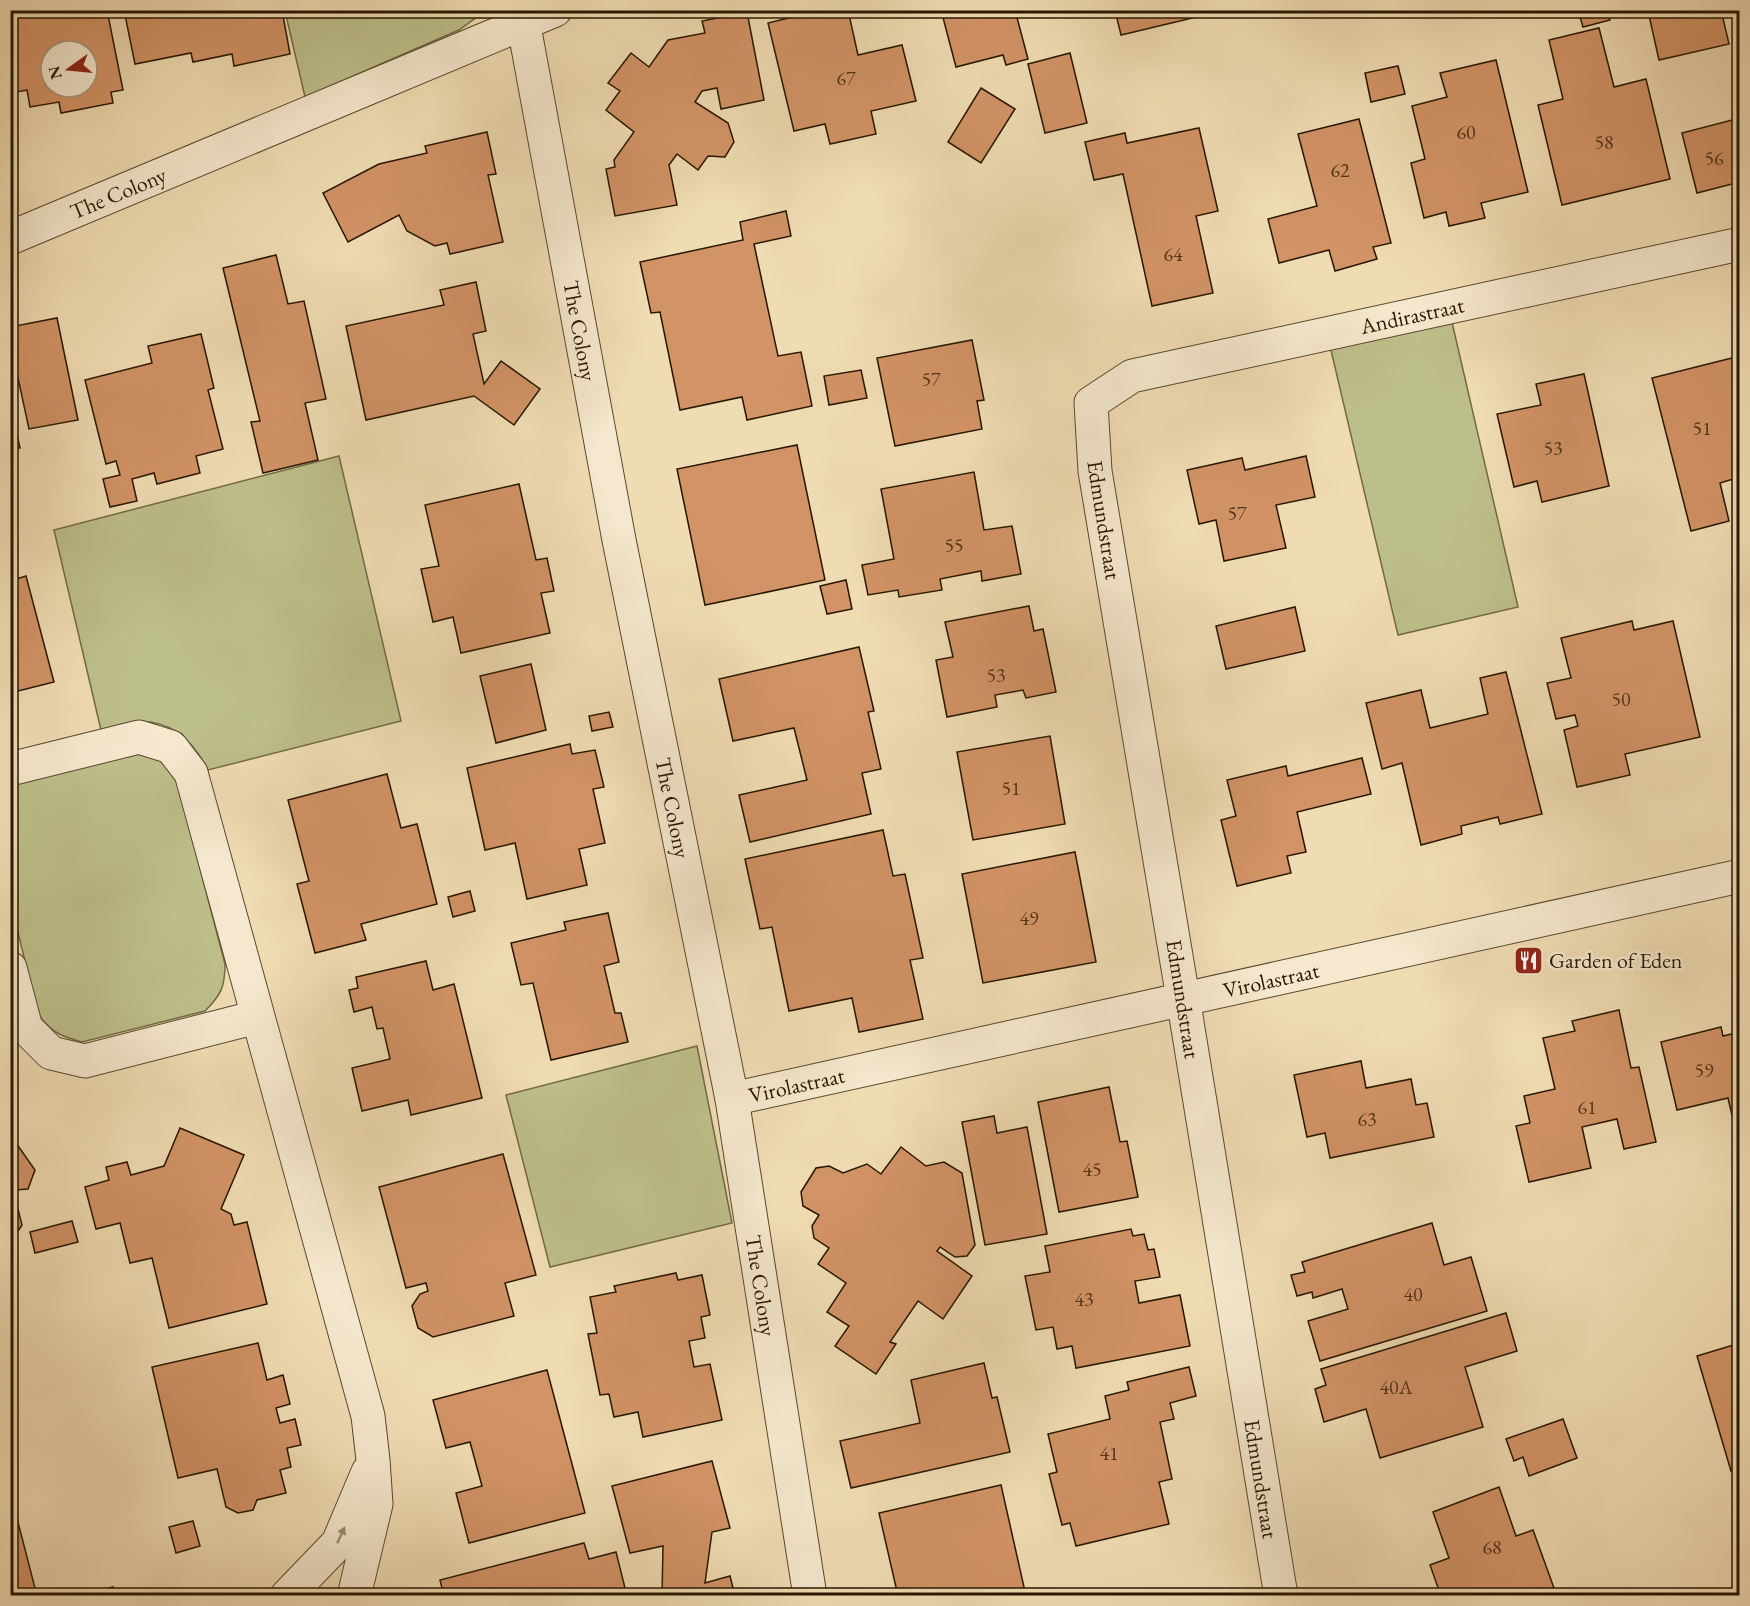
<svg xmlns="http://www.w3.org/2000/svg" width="1750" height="1606" font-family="'EB Garamond',serif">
	<rect width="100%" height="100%" fill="#f0dcb3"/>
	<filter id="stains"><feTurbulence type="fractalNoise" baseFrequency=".00333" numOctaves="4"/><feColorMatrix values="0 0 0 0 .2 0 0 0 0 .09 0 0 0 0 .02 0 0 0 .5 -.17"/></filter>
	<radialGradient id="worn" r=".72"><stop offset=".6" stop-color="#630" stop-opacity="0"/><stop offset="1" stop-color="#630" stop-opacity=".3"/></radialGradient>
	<!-- green -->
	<g fill="#bdbf8a" stroke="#726a45" stroke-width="1.5">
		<path d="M 285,11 L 481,11 L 481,14 L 459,30 L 305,97 Z"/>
		<path d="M 1451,318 L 1518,607 L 1398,635 L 1330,346 Z"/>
		<path d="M 339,456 L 401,721 L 208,770 C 193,741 170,718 134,722 C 123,723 112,727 101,730 L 54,530 Z"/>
		<path d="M 147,753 L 165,761 L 175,773 L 225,964 C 225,987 221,995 205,1011 L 82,1042 C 60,1036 51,1032 38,1014 L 11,904 L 10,790 L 19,783 L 128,754 Z"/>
		<path d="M 697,1046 L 732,1223 L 550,1267 L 506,1095 Z"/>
	</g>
	<!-- building -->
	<g fill="#d29366" stroke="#271600" stroke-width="1.5" fill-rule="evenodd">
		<path d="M 10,10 L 107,10 L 123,90 L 111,92 L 113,103 L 61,113 L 59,102 L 30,107 L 27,90 L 10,93 ZM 51,51 L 87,51 L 87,87 L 51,87 Z"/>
		<path d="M 124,10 L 282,10 L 290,54 L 234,66 L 232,54 L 193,62 L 191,53 L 135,64 Z"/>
		<path d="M 821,10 L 848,10 L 858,55 L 902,45 L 916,101 L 871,111 L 876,134 L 830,144 L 825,124 L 794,131 L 768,23 Z"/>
		<path d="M 941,10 L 1015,10 L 1028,59 L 1006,65 L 1003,55 L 956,67 Z"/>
		<path d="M 1115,10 L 1204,10 L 1205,15 L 1121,35 Z"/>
		<path d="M 1578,10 L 1608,10 L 1610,20 L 1583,27 Z"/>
		<path d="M 1650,10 L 1721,10 L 1729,44 L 1659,60 L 1648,11 Z"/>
		<path d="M 747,12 L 764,100 L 721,109 L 717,88 L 702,91 L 695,102 L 728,123 L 734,142 L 725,157 L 708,156 L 698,170 L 677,154 L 669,165 L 677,205 L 615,216 L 606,169 L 615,167 L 614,160 L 634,132 L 606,110 L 620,91 L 608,83 L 631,53 L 649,67 L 668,40 L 705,33 L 702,21 Z"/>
		<path d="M 1599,28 L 1614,87 L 1646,79 L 1670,179 L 1562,205 L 1538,105 L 1563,99 L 1549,40 Z"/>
		<path d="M 1070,53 L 1087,123 L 1045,133 L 1028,64 Z"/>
		<path d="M 1496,60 L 1528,192 L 1481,203 L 1485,218 L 1449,226 L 1446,212 L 1424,218 L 1411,163 L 1425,159 L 1412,106 L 1447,97 L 1440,73 Z"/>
		<path d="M 1398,66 L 1405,94 L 1371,102 L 1365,73 Z"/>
		<path d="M 981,88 L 1015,109 L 981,163 L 948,142 Z"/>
		<path d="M 1740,118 L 1740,182 L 1697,193 L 1682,133 Z"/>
		<path d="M 1359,119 L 1391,243 L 1373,247 L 1377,259 L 1335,271 L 1329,250 L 1279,263 L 1268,219 L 1317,206 L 1298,134 Z"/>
		<path d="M 1199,128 L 1218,211 L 1196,216 L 1213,293 L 1152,306 L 1123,174 L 1094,180 L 1085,142 L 1125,133 L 1127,143 Z"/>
		<path d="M 487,132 L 496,174 L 488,175 L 503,242 L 450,254 L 447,243 L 435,246 L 407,231 L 399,215 L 348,242 L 323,193 L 379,164 L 427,153 L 425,146 Z"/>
		<path d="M 786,211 L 791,236 L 754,244 L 778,356 L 801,352 L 812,406 L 747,420 L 742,397 L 680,410 L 660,312 L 651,313 L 640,262 L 743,240 L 740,222 Z"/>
		<path d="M 276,255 L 288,304 L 304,301 L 326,399 L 305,403 L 318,460 L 263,473 L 251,422 L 260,421 L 223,268 Z"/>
		<path d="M 476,282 L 486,331 L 473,334 L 484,384 L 501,361 L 540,389 L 514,425 L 474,396 L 366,420 L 346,326 L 444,305 L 440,290 Z"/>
		<path d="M 57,318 L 78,420 L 29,429 L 10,341 L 10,327 Z"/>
		<path d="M 201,334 L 214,388 L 208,390 L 223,449 L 196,456 L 200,473 L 157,484 L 154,473 L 132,479 L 137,501 L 110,507 L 103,479 L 120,475 L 116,461 L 106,464 L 85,380 L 152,363 L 148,346 Z"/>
		<path d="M 972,340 L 984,400 L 977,401 L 982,429 L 895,446 L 877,358 Z"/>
		<path d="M 1740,356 L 1740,477 L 1720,483 L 1729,521 L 1691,531 L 1652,378 Z"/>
		<path d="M 861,370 L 867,398 L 829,405 L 824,376 Z"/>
		<path d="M 1584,374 L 1609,486 L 1542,502 L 1537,481 L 1514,487 L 1497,414 L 1541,405 L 1536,384 Z"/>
		<path d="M 10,403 L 20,448 L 10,450 Z"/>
		<path d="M 797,445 L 825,580 L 705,605 L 677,469 Z"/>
		<path d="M 1306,456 L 1315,497 L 1276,505 L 1286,548 L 1224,561 L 1216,520 L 1199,524 L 1187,470 L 1242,458 L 1245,470 Z"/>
		<path d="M 974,472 L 984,530 L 1012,526 L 1021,574 L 982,581 L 981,571 L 940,579 L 942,590 L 899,597 L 898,590 L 868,595 L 862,565 L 894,559 L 881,489 Z"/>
		<path d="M 519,484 L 536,560 L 547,558 L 554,591 L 541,593 L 550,633 L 461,653 L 453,617 L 433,622 L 421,569 L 439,566 L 425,505 Z"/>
		<path d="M 26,576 L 54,682 L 10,693 L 10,581 Z"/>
		<path d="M 846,580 L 852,609 L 827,614 L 820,586 Z"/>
		<path d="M 1029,606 L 1034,631 L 1043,629 L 1056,692 L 1026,698 L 1023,690 L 995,695 L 997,707 L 947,717 L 936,660 L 953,657 L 945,622 Z"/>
		<path d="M 1295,607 L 1305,651 L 1226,669 L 1216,626 Z"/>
		<path d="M 1632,621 L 1634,630 L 1673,621 L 1700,737 L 1625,754 L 1630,775 L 1577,787 L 1564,730 L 1578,726 L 1575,715 L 1556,719 L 1547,683 L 1571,678 L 1561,638 Z"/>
		<path d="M 859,647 L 874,711 L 868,712 L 881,769 L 862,773 L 871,814 L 750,842 L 739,795 L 807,780 L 794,728 L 733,741 L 719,679 Z"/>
		<path d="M 531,664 L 546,730 L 496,743 L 480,676 Z"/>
		<path d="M 1506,672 L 1542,814 L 1500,824 L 1498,817 L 1461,826 L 1462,834 L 1421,845 L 1402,763 L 1382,769 L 1366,703 L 1421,690 L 1430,728 L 1488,714 L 1480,678 Z"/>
		<path d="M 609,712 L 613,727 L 592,731 L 589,716 Z"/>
		<path d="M 1050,736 L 1065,824 L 973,840 L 957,752 Z"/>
		<path d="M 570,744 L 572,754 L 595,750 L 604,787 L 593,789 L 605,843 L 579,849 L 587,885 L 527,899 L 515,843 L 485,850 L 467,768 Z"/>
		<path d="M 1362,758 L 1371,794 L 1297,812 L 1306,852 L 1287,856 L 1291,873 L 1237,886 L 1221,820 L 1236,816 L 1227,780 L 1286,766 L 1288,776 Z"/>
		<path d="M 387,774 L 401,828 L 417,824 L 437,904 L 361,924 L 366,940 L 315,953 L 297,884 L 309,881 L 288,800 Z"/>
		<path d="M 883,830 L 893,876 L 905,874 L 923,958 L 910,960 L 923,1019 L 859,1032 L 852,998 L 789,1011 L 772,927 L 760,929 L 745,859 Z"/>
		<path d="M 1075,852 L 1096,962 L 983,983 L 962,874 Z"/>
		<path d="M 470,891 L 475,911 L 453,917 L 448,897 Z"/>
		<path d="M 608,913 L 619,962 L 604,966 L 615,1013 L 621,1013 L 628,1042 L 551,1060 L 533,983 L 521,985 L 511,943 L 566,930 L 564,922 Z"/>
		<path d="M 426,961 L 433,990 L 454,984 L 482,1098 L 411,1115 L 408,1100 L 362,1111 L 352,1068 L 390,1059 L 383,1028 L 377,1029 L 372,1007 L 354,1012 L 349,990 L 358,988 L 356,977 Z"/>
		<path d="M 1619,1010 L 1631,1068 L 1639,1067 L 1656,1142 L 1624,1149 L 1617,1119 L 1582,1127 L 1591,1168 L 1529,1182 L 1516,1126 L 1530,1123 L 1524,1096 L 1555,1089 L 1543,1038 L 1575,1031 L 1572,1021 Z"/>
		<path d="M 1721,1027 L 1723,1036 L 1740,1032 L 1740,1132 L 1736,1133 L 1728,1098 L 1677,1110 L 1661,1042 Z"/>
		<path d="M 1361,1061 L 1366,1088 L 1411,1079 L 1416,1105 L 1427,1103 L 1434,1137 L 1330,1158 L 1325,1133 L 1307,1137 L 1294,1075 Z"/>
		<path d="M 1109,1087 L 1120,1142 L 1127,1141 L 1138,1197 L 1059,1212 L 1038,1102 Z"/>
		<path d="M 994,1116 L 997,1133 L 1027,1127 L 1047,1234 L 985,1245 L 962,1122 Z"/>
		<path d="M 180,1128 L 244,1155 L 221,1209 L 231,1214 L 234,1225 L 247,1222 L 267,1304 L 169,1328 L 152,1258 L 130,1263 L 120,1223 L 96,1229 L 85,1187 L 109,1180 L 106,1167 L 127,1162 L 131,1175 L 164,1166 Z"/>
		<path d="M 14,1140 L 35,1170 L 28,1189 L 15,1190 L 10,1199 L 10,1141 Z"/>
		<path d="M 901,1147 L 926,1166 L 944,1162 L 962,1173 L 975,1245 L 967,1256 L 955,1257 L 940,1247 L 937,1251 L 972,1276 L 943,1319 L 918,1301 L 890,1342 L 896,1344 L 876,1374 L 835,1346 L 849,1326 L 827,1312 L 846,1283 L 818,1264 L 829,1248 L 814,1238 L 812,1226 L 819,1215 L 803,1206 L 801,1192 L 816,1168 L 829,1166 L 843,1173 L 867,1164 L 881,1174 Z"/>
		<path d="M 503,1154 L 536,1275 L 505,1283 L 514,1316 L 433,1337 L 418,1328 L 412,1306 L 420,1294 L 428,1291 L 426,1283 L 406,1288 L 379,1187 Z"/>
		<path d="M 10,1202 L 17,1205 L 22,1225 L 14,1237 L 10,1237 Z"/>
		<path d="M 72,1221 L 78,1242 L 35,1253 L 30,1232 Z"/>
		<path d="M 1432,1223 L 1444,1265 L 1471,1257 L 1487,1311 L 1320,1361 L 1308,1321 L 1348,1309 L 1342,1289 L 1313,1298 L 1312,1292 L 1297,1296 L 1291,1275 L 1305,1272 L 1302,1262 Z"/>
		<path d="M 1131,1229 L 1133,1236 L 1144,1234 L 1148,1250 L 1154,1249 L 1160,1277 L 1135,1281 L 1139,1303 L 1180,1295 L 1190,1346 L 1076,1368 L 1072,1346 L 1057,1349 L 1053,1327 L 1036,1330 L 1025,1276 L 1050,1272 L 1045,1246 Z"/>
		<path d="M 676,1273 L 678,1280 L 702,1275 L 710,1315 L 701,1317 L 705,1338 L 689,1341 L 694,1367 L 710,1364 L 722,1420 L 643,1437 L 638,1412 L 614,1417 L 609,1394 L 600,1395 L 588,1334 L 597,1333 L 590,1297 L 616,1292 L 614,1286 Z"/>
		<path d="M 1506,1313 L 1517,1351 L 1465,1367 L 1483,1427 L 1380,1458 L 1366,1409 L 1324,1422 L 1315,1389 L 1326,1385 L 1321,1369 Z"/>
		<path d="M 258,1343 L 267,1380 L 283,1375 L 290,1404 L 276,1408 L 280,1423 L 295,1419 L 301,1445 L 287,1448 L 291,1467 L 280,1470 L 286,1493 L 257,1500 L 253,1510 L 238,1513 L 226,1507 L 217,1469 L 178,1478 L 152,1367 Z"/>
		<path d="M 1740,1343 L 1740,1468 L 1731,1471 L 1697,1356 Z"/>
		<path d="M 984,1363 L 992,1398 L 997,1397 L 1010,1452 L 851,1488 L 840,1441 L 920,1423 L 911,1380 Z"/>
		<path d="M 1189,1367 L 1196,1396 L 1170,1403 L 1174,1419 L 1160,1422 L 1172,1479 L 1159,1482 L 1169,1524 L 1076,1546 L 1070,1523 L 1062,1525 L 1049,1474 L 1057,1472 L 1048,1434 L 1110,1419 L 1105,1396 L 1129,1390 L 1127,1382 Z"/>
		<path d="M 547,1370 L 585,1513 L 469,1543 L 456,1493 L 482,1486 L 470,1442 L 446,1448 L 433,1400 Z"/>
		<path d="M 1563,1419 L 1577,1458 L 1529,1476 L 1523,1457 L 1514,1461 L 1506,1439 Z"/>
		<path d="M 712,1461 L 730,1528 L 712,1532 L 705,1583 L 730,1576 L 735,1596 L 662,1596 L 663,1546 L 630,1553 L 612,1486 Z"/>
		<path d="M 1001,1485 L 1026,1596 L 898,1596 L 879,1513 Z"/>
		<path d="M 1499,1487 L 1516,1536 L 1533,1530 L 1554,1588 L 1533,1596 L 1441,1596 L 1430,1565 L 1449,1558 L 1433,1512 Z"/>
		<path d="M 10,1491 L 37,1596 L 10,1596 Z"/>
		<path d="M 193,1521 L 200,1546 L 176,1553 L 169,1527 Z"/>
		<path d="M 584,1543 L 589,1559 L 616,1552 L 627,1596 L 444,1596 L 440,1580 Z"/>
		<path d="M 113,1587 L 115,1596 L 79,1596 Z"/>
	</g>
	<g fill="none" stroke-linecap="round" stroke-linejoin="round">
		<defs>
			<g id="street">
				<path id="s1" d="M 521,10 L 619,540 L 732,1099 L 810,1596"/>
				<path id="s2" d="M 10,238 L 555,10"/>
				<path d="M 10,769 L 139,737 L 171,747 L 191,773 L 368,1416 L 373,1460 L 376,1504 L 354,1596"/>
				<path d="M 10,968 L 26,1028 L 51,1053 L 85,1061 L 257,1017"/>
				<path id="s3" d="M 732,1099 L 1740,876"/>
				<path d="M 287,1596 L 338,1543 L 368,1472"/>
				<path id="s4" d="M 1281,1596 L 1183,998 L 1095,471 L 1091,403 L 1132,376 L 1740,244"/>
			</g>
		</defs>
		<!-- street casing -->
		<use href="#street" stroke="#59482d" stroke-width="35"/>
		<!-- street -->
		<use href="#street" stroke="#f5e8ce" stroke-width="33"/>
	</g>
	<!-- one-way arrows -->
	<defs><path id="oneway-solid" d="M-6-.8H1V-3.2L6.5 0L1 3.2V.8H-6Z" transform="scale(1.5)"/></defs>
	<use fill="#988a71" href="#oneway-solid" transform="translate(341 1535) rotate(-65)"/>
	<!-- icons -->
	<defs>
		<symbol id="restaurant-square" viewBox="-11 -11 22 22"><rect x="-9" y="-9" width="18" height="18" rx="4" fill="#8f2418" stroke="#f5e8ce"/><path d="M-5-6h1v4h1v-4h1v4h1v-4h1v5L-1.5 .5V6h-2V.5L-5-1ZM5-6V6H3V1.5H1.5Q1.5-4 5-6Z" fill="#fff"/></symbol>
	</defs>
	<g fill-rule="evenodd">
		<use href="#restaurant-square" x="1512" y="944" width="33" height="33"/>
	</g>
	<g text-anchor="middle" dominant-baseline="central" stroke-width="5" stroke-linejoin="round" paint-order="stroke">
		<!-- number labels -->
		<g font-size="20" fill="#52351a">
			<text x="846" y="78">67</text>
			<text x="1466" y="132">60</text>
			<text x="1604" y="142">58</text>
			<text x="1714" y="158">56</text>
			<text x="1340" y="170">62</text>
			<text x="1173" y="254">64</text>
			<text x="931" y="379">57</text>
			<text x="1702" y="428">51</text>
			<text x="1553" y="448">53</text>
			<text x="1237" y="513">57</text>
			<text x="954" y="545">55</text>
			<text x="996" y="675">53</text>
			<text x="1621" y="699">50</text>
			<text x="1011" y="788">51</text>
			<text x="1029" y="918">49</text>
			<text x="1704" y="1070">59</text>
			<text x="1587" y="1107">61</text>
			<text x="1367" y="1119">63</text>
			<text x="1092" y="1169">45</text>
			<text x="1413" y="1294">40</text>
			<text x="1084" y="1299">43</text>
			<text x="1396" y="1387">40A</text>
			<text x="1109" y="1453">41</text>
			<text x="1492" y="1547">68</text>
		</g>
		<!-- street labels -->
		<g font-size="22" fill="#271600" stroke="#f5e8ce">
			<text stroke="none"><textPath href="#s2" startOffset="117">The Colony</textPath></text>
			<text stroke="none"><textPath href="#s4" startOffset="1544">Andirastraat</textPath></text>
			<text stroke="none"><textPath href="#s1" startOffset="326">The Colony</textPath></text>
			<text transform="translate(1104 520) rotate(81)">Edmundstraat</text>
			<text stroke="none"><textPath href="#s1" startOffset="812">The Colony</textPath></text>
			<text stroke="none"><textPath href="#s3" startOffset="552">Virolastraat</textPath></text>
			<text transform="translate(1183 999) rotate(81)">Edmundstraat</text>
			<text stroke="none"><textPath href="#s3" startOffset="66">Virolastraat</textPath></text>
			<text stroke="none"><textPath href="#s1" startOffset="1298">The Colony</textPath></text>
			<text transform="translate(1261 1479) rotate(81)">Edmundstraat</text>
		</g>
		<!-- poi labels -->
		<g font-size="22" fill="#271600" stroke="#f5e8ce" text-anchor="start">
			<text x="1549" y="960">Garden of Eden</text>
		</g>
	</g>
	<!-- margin -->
	<rect width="1750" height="1606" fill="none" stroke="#f0dcb3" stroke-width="36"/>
	<rect x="12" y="12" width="1726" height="1582" fill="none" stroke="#271600" stroke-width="3"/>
	<rect x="18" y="18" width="1714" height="1570" fill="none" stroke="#271600" stroke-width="1.5"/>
	<!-- north arrow -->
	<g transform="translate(69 69) rotate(255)"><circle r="28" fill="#f5e8ce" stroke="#a3947c" stroke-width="1.5"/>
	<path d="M0-4.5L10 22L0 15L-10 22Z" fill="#8f2418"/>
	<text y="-9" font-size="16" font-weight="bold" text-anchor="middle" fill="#271600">N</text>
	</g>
	<rect width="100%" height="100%" filter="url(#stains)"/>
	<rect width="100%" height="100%" fill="url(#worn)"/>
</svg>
